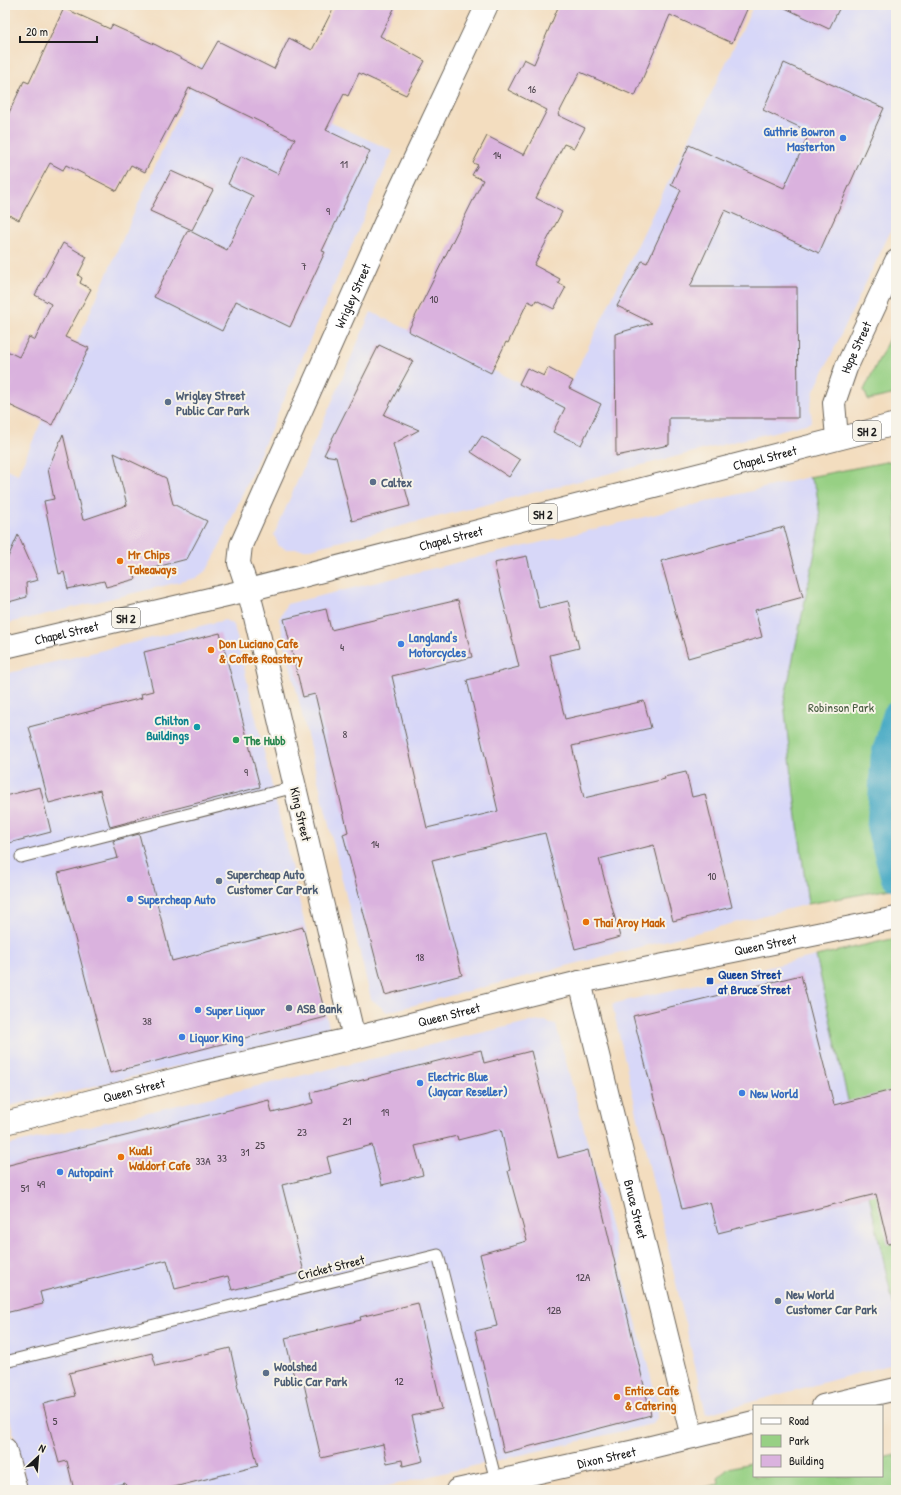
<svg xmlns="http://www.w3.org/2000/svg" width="901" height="1495" font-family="'Patrick Hand',sans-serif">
	<rect width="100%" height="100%" fill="#f7f3e8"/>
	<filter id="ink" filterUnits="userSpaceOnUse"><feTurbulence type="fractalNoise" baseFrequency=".025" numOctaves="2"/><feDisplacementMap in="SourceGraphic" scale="8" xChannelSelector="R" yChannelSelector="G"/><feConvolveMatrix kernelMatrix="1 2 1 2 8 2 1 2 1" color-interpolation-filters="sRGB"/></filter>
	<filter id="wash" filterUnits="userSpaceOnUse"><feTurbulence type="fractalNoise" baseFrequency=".012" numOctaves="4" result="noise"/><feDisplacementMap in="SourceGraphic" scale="16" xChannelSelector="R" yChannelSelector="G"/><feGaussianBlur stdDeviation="0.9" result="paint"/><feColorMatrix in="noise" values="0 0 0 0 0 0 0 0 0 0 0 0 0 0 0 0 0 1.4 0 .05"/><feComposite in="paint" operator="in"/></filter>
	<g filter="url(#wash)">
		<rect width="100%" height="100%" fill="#f3ddbf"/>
		<!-- built -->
		<g fill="#d7d7f8">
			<path d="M 754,5 L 896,5 L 896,220 L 814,391 L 810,407 L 812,420 L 809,423 L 310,549 L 286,549 L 279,546 L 274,535 L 371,312 L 561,403 Z"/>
			<path d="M 201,63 L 393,151 L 216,554 L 207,570 L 196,578 L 5,624 L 5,468 L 18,474 Z"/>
			<path d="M 809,477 L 816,488 L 821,523 L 784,702 L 794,794 L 808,904 L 387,1012 L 371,999 L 279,619 L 287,604 Z"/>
			<path d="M 225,620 L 234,625 L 329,1027 L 327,1031 L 5,1107 L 5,674 Z"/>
			<path d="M 816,956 L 896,1317 L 896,1363 L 706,1414 L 612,1004 Z"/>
			<path d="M 532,1021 L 546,1021 L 556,1025 L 659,1407 L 657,1418 L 652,1424 L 371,1490 L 28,1490 L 5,1400 L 5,1146 Z"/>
		</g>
		<!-- green -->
		<g fill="#97d084" stroke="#5a7650">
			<path d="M 896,324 L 896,394 L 868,400 L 864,390 Z"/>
			<path d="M 896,460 L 896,888 L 808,904 L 794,794 L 784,702 L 821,523 L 816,488 L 809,477 Z"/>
			<path d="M 896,938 L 896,1317 L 816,956 Z"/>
			<path d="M 896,1455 L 896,1490 L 692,1490 L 719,1484 L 718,1477 L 729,1468 L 754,1462 L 754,1476 L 882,1476 L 882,1458 Z"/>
		</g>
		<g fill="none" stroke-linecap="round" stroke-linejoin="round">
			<!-- canal -->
			<path stroke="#44a9c4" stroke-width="27" d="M 894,877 L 880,829 L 884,757 L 896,715"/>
		</g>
		<g id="blocks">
			<!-- building -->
			<g fill="#dab2de">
				<path d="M 335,5 L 396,5 L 380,36 L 425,61 L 406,95 L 359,73 L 348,96 L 344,94 L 326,130 L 370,151 L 322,251 L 325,252 L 290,327 L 236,301 L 222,331 L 154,297 L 188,230 L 227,250 L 253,196 L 228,184 L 241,156 L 278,174 L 295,139 L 191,88 L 191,89 L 189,88 L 145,172 L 131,165 L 117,191 L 66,165 L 63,170 L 50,163 L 19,220 L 5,213 L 5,121 L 24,81 L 29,83 L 64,8 L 110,29 L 112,25 L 156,45 L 202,69 L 218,41 L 274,69 L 289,38 L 312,50 Z"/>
				<path d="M 559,5 L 749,5 L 732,43 L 670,15 L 635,96 L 580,72 L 558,115 L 585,128 L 574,148 L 564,144 L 536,198 L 562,212 L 534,265 L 560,279 L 558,283 L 566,287 L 554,309 L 536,300 L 534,304 L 528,301 L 508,343 L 506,342 L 491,373 L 408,331 L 483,180 L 472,175 L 478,165 L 473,163 L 487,136 L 524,155 L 547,110 L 508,90 L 524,59 L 534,64 Z"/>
				<path d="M 779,5 L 841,5 L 829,29 Z"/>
				<path d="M 784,63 L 884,108 L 819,253 L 725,210 L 690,287 L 797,287 L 798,418 L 669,418 L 669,445 L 616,456 L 615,334 L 652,323 L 617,306 L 642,261 L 647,263 L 681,190 L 671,185 L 689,145 L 784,188 L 810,132 L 763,110 Z"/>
				<path d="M 171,171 L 213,190 L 192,230 L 150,211 Z"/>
				<path d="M 63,243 L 87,257 L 78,275 L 82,278 L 80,283 L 91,289 L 65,337 L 89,348 L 52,425 L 5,403 L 5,350 L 19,357 L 29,337 L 35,340 L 51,304 L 35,295 Z"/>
				<path d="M 379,345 L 413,361 L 384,415 L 419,430 L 393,444 L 410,506 L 352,521 L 336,457 L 324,455 Z"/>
				<path d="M 527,368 L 544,376 L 548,368 L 573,381 L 569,388 L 601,404 L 581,445 L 553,432 L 565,408 L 519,384 Z"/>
				<path d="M 63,434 L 83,520 L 127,505 L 114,453 L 166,478 L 173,504 L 207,521 L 187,559 L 134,573 L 136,579 L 106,587 L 104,581 L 68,589 L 64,572 L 59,574 L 44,501 L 54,499 L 48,469 Z"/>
				<path d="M 482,436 L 520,460 L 509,477 L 471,452 Z"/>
				<path d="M 784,527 L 803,597 L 755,610 L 762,637 L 688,658 L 661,561 Z"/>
				<path d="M 18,535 L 38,580 L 26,583 L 27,597 L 5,603 L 5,564 Z"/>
				<path d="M 527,556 L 539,608 L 568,601 L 579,648 L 550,655 L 565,719 L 644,701 L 651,728 L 572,746 L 584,798 L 665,779 L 664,777 L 686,772 L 692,797 L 705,794 L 732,907 L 673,921 L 654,845 L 599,859 L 620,937 L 575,949 L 545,833 L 432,860 L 462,975 L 385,995 L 343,834 L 348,832 L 315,694 L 303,697 L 284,619 L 326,609 L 331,630 L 458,600 L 472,657 L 392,676 L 427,828 L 498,811 L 467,680 L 519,667 L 494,563 Z"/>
				<path d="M 220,633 L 260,787 L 135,819 L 136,820 L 110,827 L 100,790 L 49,803 L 29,727 L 142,698 L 141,694 L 153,691 L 144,652 Z"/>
				<path d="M 40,787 L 51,832 L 5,844 L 5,796 Z"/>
				<path d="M 139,834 L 172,961 L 303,927 L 326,1017 L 110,1073 L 58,873 L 118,858 L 113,841 Z"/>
				<path d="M 801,975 L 834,1105 L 896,1089 L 896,1243 L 888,1244 L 876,1194 L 718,1233 L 710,1202 L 682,1209 L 633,1016 Z"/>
				<path d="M 481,1050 L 484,1063 L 531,1051 L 558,1158 L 588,1150 L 651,1415 L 504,1453 L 475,1331 L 497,1326 L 480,1254 L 527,1241 L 508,1171 L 510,1170 L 501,1129 L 458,1140 L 457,1136 L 415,1146 L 423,1175 L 382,1185 L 372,1145 L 327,1157 L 331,1173 L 282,1185 L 304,1272 L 232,1290 L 228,1276 L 175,1289 L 167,1260 L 40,1292 L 43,1304 L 5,1313 L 5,1166 L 269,1100 L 272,1113 L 313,1103 L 311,1093 Z"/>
				<path d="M 418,1303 L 442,1409 L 412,1416 L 423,1461 L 403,1466 L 402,1460 L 387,1463 L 383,1444 L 321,1458 L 304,1384 L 296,1385 L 285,1338 L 361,1320 L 360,1317 Z"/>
				<path d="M 230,1348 L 238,1383 L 237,1384 L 258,1466 L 162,1490 L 127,1490 L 125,1483 L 98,1490 L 74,1490 L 67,1461 L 59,1463 L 43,1404 L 75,1396 L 69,1373 L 152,1353 L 156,1366 Z"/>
			</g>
		</g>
	</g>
	<g filter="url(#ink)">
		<use href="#blocks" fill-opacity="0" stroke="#676055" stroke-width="1"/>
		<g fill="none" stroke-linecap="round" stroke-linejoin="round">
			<defs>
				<g id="service">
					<path d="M 21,857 L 295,787"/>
					<path d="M 5,1362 L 438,1255 L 496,1481"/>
				</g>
				<g id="minor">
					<path id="s1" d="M 837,438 L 834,403 L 846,368 L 896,261"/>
					<path id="s2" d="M 580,982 L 692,1437"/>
					<path id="s3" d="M 354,1038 L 255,617 L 248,590 L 239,563 L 241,545 L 397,196 L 487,5"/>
					<path d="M 5,1449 L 16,1490"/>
				</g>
				<g id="tertiary">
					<path id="s4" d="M 5,1123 L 200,1073 L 354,1038 L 580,982 L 896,918"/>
				</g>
				<g id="secondary">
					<path d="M 823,1406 L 896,1389"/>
					<path id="s5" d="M 457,1490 L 635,1451 L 754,1422"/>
				</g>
				<g id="trunk">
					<path id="s6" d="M 5,647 L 248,590 L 896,424"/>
				</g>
			</defs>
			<!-- service casing -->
			<use href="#service" stroke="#676055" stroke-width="13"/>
			<!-- minor casing -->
			<use href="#minor" stroke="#676055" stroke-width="24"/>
			<!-- tertiary casing -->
			<use href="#tertiary" stroke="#676055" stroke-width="24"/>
			<!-- secondary casing -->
			<use href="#secondary" stroke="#676055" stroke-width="24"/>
			<!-- trunk casing -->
			<use href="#trunk" stroke="#676055" stroke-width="24"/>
			<!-- service -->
			<use href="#service" stroke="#fff" stroke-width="11"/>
			<!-- minor -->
			<use href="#minor" stroke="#fff" stroke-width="22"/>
			<!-- tertiary -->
			<use href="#tertiary" stroke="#fff" stroke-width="22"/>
			<!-- secondary -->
			<use href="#secondary" stroke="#fff" stroke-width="22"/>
			<!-- trunk -->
			<use href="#trunk" stroke="#fff" stroke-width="22"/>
		</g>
	</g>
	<!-- markers -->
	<g fill="#3f7fe0" stroke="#f7f3e8" stroke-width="1.5">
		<circle cx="843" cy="138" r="4"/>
		<circle cx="401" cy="644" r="4"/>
		<circle cx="130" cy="899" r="4"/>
		<circle cx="198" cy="1010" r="4"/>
		<circle cx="182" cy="1037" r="4"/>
		<circle cx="420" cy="1083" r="4"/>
		<circle cx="742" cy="1093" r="4"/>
		<circle cx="60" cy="1172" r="4"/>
	</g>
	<g fill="#5c6f8a" stroke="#f7f3e8" stroke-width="1.5">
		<circle cx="168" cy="402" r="4"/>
		<circle cx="373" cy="482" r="4"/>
		<circle cx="219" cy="881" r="4"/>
		<circle cx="289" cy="1008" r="4"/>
		<circle cx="778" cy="1301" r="4"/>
		<circle cx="266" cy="1373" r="4"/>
	</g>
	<g fill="#e8710a" stroke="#f7f3e8" stroke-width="1.5">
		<circle cx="120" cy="561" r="4"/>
		<circle cx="211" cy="650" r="4"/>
		<circle cx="586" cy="922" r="4"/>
		<circle cx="121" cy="1157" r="4"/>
		<circle cx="617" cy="1397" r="4"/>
	</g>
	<circle fill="#0f9aa8" stroke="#f7f3e8" stroke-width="1.5" cx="197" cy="727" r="4"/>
	<circle fill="#2e9e5b" stroke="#f7f3e8" stroke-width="1.5" cx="236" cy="740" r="4"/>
	<rect fill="#1a4fb4" stroke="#f7f3e8" stroke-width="1.5" x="706" y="977" width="8" height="8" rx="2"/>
	<g text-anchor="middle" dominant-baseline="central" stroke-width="4" stroke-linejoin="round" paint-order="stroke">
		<!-- number labels -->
		<g font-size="11" fill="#4c424c">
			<text x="532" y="89">16</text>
			<text x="497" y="155">14</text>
			<text x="344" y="164">11</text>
			<text x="328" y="211">9</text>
			<text x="304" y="266">7</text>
			<text x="434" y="299">10</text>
			<text x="342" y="647">4</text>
			<text x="345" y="734">8</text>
			<text x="246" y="772">9</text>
			<text x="375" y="844">14</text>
			<text x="712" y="876">10</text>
			<text x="420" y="957">18</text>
			<text x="147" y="1021">38</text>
			<text x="385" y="1112">19</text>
			<text x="347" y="1121">21</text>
			<text x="302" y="1132">23</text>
			<text x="260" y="1145">25</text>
			<text x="245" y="1152">31</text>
			<text x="222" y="1158">33</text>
			<text x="203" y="1161">33A</text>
			<text x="41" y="1184">49</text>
			<text x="25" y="1188">51</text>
			<text x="583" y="1277">12A</text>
			<text x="554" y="1310">12B</text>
			<text x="399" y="1381">12</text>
			<text x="55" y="1421">5</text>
		</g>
		<!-- shield labels -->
		<g fill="#f7f3e8" stroke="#5e5c59" stroke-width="1">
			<rect x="853" y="421" width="28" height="20" rx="3"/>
			<rect x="529" y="504" width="28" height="20" rx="3"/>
			<rect x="112" y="608" width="28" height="20" rx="3"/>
		</g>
		<g font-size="12" font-weight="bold" fill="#1c1c1c">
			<text x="867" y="431">SH 2</text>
			<text x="543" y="514">SH 2</text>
			<text x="126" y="618">SH 2</text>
		</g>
		<!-- shop labels -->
		<g font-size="13" font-weight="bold" fill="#366cbe" stroke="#f7f3e8" text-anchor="start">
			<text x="835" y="131" text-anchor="end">Guthrie Bowron<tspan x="835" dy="15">Masterton</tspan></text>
			<text x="409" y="637">Langland's<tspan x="409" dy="15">Motorcycles</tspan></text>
			<text x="138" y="899">Supercheap Auto</text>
			<text x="206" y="1010">Super Liquor</text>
			<text x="190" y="1037">Liquor King</text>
			<text x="428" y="1076">Electric Blue<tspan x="428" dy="15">(Jaycar Reseller)</tspan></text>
			<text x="750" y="1093">New World</text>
			<text x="68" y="1172">Autopaint</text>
		</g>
		<!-- street labels -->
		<g font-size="13" fill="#1c1c1c" stroke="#f7f3e8">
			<text stroke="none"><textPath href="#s3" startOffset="780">Wrigley Street</textPath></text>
			<text stroke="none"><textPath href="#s1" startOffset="95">Hope Street</textPath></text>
			<text stroke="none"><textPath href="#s6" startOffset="783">Chapel Street</textPath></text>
			<text stroke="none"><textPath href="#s6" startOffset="459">Chapel Street</textPath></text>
			<text stroke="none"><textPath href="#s6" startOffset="63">Chapel Street</textPath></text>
			<text transform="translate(301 814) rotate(77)">King Street</text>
			<text stroke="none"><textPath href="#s4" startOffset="781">Queen Street</textPath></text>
			<text stroke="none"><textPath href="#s4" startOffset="457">Queen Street</textPath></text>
			<text stroke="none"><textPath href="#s4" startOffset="133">Queen Street</textPath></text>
			<text stroke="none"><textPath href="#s2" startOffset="234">Bruce Street</textPath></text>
			<text transform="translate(331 1267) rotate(-14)">Cricket Street</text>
			<text stroke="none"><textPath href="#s5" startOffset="153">Dixon Street</textPath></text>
		</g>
		<!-- service labels -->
		<g font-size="13" font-weight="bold" fill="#4e5e75" stroke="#f7f3e8" text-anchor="start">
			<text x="176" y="395">Wrigley Street<tspan x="176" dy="15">Public Car Park</tspan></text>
			<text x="381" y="482">Caltex</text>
			<text x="227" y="874">Supercheap Auto<tspan x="227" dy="15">Customer Car Park</tspan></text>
			<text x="297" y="1008">ASB Bank</text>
			<text x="786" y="1294">New World<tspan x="786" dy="15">Customer Car Park</tspan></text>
			<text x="274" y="1366">Woolshed<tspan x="274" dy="15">Public Car Park</tspan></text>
		</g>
		<!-- food labels -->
		<g font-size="13" font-weight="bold" fill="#c56008" stroke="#f7f3e8" text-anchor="start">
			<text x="128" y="554">Mr Chips<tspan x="128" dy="15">Takeaways</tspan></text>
			<text x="219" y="643">Don Luciano Cafe<tspan x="219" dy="15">&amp; Coffee Roastery</tspan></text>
			<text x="594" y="922">Thai Aroy Maak</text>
			<text x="129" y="1150">Kuali<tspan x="129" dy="15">Waldorf Cafe</tspan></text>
			<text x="625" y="1390">Entice Cafe<tspan x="625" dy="15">&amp; Catering</tspan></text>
		</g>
		<!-- park labels -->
		<g font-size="13" fill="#475b40" stroke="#f7f3e8">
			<text x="841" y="707">Robinson Park</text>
		</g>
		<!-- culture labels -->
		<g font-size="13" font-weight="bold" fill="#0d838f" stroke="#f7f3e8" text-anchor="end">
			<text x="189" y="720">Chilton<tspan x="189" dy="15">Buildings</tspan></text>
		</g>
		<!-- leisure labels -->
		<g font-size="13" font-weight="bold" fill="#27864d" stroke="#f7f3e8" text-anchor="start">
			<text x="244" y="740">The Hubb</text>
		</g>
		<!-- transit labels -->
		<g font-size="13" font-weight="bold" fill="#164399" stroke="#f7f3e8" text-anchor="start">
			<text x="718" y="974">Queen Street<tspan x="718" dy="15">at Bruce Street</tspan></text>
		</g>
	</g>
	<!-- margin -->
	<rect width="901" height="1495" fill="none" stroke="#f7f3e8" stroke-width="20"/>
	<!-- legend -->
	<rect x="753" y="1405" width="130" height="72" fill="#f7f3e8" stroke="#9f9d96"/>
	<rect x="761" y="1418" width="20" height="6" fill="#ffffff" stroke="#9f9d96"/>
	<text x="789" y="1425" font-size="12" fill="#1c1c1c">Road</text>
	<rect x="761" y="1435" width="20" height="12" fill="#97d084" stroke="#9f9d96"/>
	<text x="789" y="1445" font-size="12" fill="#1c1c1c">Park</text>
	<rect x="761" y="1455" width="20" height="12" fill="#dab2de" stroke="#9f9d96"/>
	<text x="789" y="1465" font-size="12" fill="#1c1c1c">Building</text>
	<!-- north arrow -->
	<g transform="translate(38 1457) rotate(26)" stroke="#f7f3e8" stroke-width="3" paint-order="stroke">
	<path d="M0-3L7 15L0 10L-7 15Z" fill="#1c1c1c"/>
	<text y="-6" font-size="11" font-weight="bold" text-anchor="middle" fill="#1c1c1c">N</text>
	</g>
	<!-- scale -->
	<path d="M20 36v6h77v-6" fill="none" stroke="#1c1c1c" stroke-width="2"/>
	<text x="26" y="36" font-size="12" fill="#1c1c1c" stroke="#f7f3e8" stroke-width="3" paint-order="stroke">20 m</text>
</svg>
